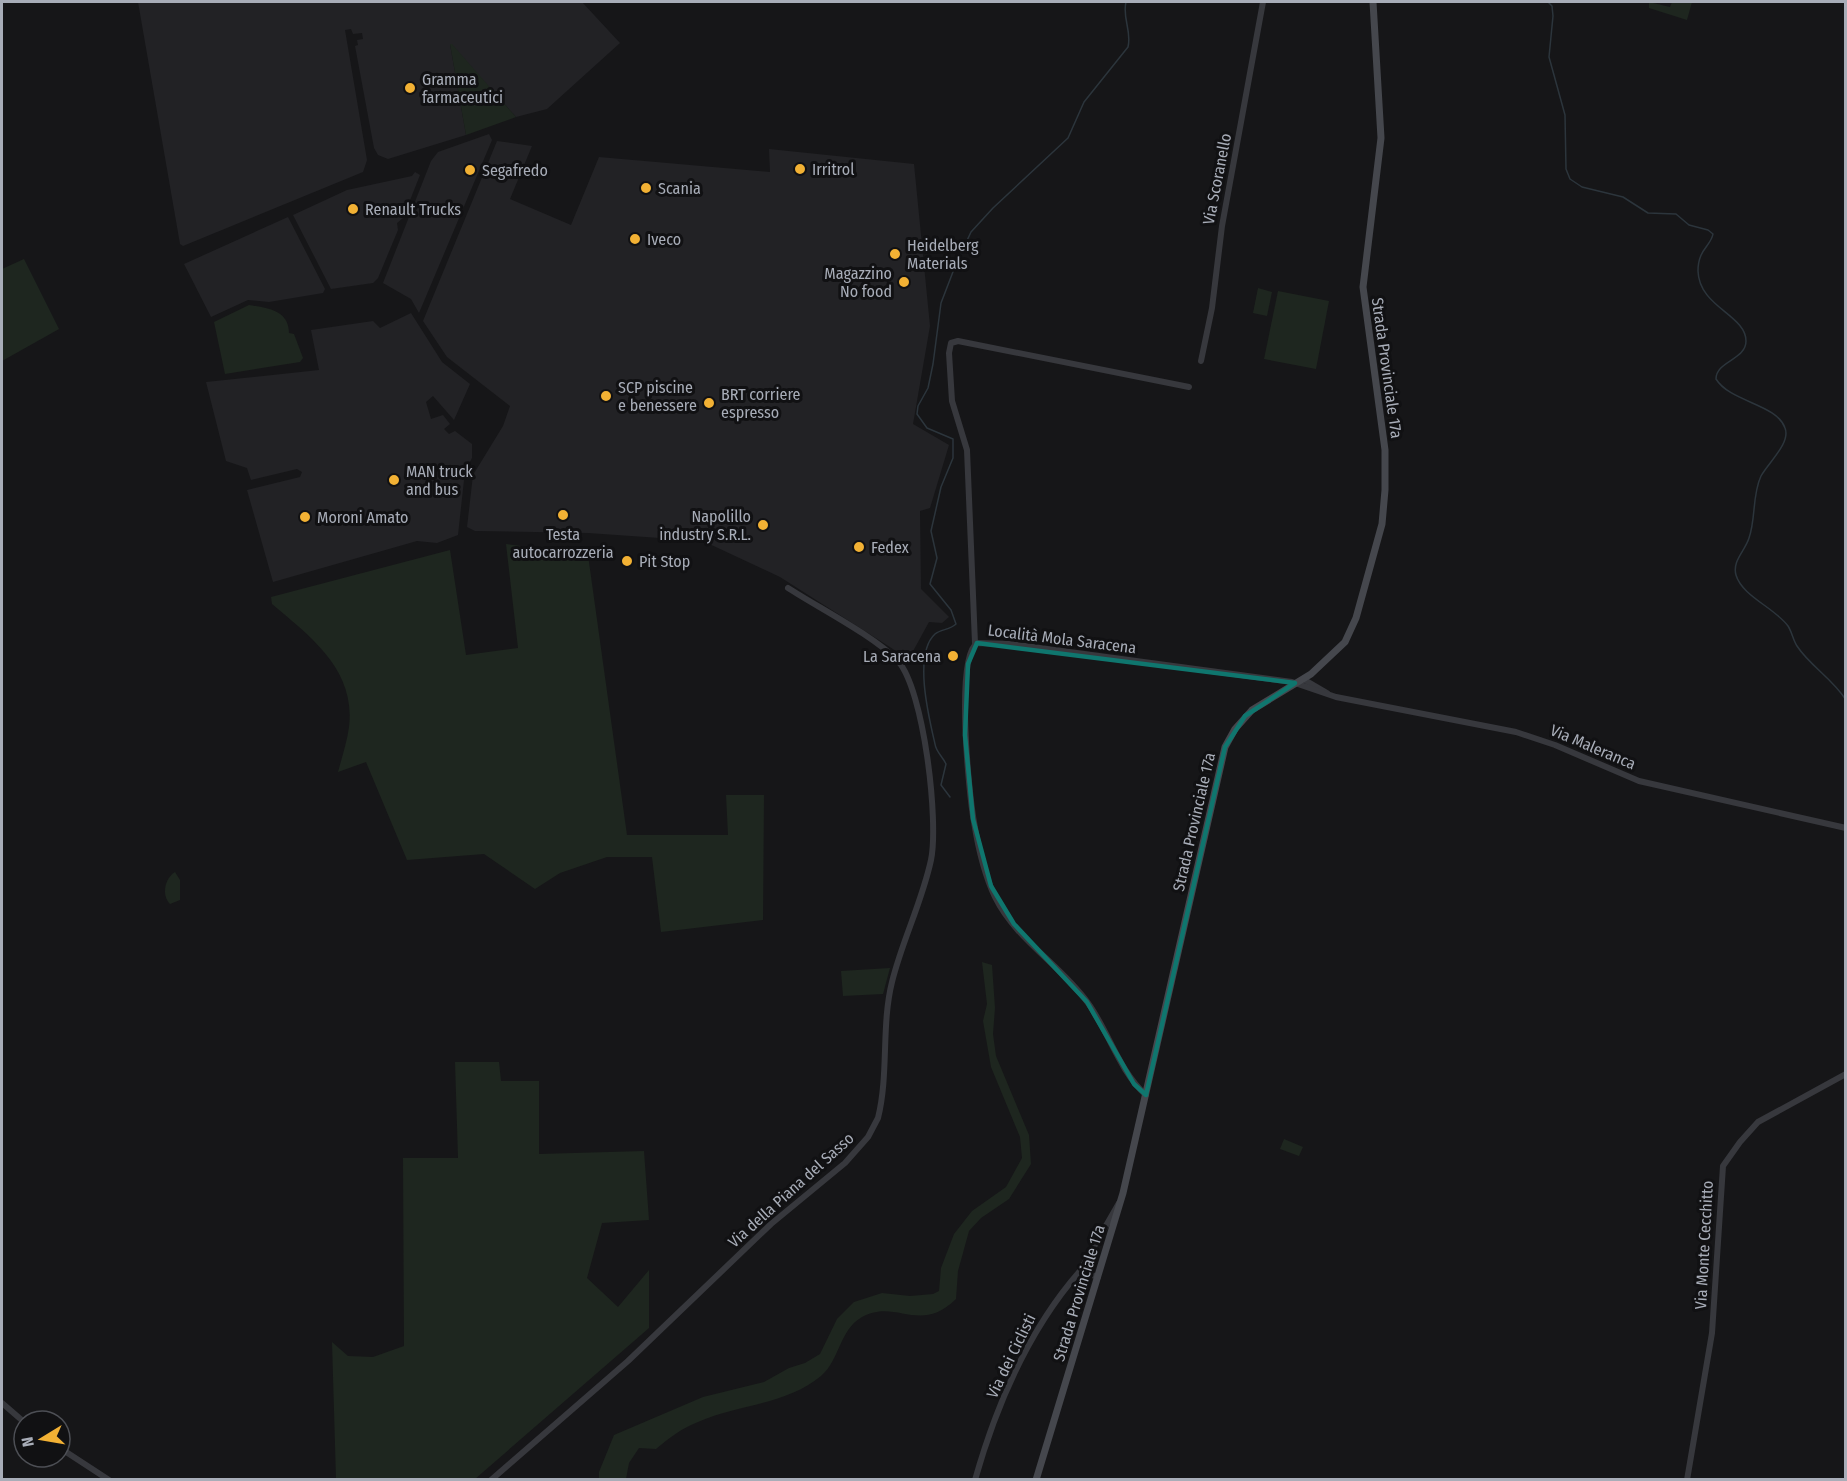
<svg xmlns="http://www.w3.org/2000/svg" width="1847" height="1481" font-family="'Fira Sans Condensed',sans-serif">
	<rect width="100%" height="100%" fill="#161618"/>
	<!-- built -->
	<g fill="#222225">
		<path d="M 138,2 L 582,2 L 620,43 L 547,109 L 516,117 L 450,44 L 466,135 L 388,159 L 378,155 L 374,148 L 355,46 L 358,45 L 357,40 L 363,39 L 362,33 L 353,34 L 351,29 L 345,30 L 367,160 L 363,172 L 183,246 L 180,244 Z"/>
		<path d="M 489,134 L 492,140 L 419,313 L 411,299 L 383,283 L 431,161 L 438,152 Z"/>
		<path d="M 497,141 L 532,146 L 510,199 L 571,225 L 599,157 L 770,172 L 769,149 L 914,164 L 930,326 L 913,424 L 949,445 L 930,508 L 920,511 L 921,589 L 949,617 L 942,623 L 929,622 L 912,653 L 901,656 L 893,649 L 780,577 L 703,541 L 588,533 L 475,531 L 467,527 L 473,475 L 503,426 L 510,406 L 447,357 L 423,321 Z"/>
		<path d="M 415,172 L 420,175 L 403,218 L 397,223 L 398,230 L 378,278 L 373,283 L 331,289 L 293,215 L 347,190 L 412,176 Z"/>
		<path d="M 288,217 L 325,289 L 323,293 L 269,302 L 248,300 L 211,317 L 184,264 Z"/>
		<path d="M 411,313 L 442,362 L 470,384 L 454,420 L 433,396 L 426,402 L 431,419 L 443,415 L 450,424 L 444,429 L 449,434 L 455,431 L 472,444 L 472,458 L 465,471 L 458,535 L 437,543 L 417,541 L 273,582 L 247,490 L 300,477 L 302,472 L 297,469 L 251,480 L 247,468 L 226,461 L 206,382 L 319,370 L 311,330 L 373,321 L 380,328 Z"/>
	</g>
	<!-- green -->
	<g fill="#1e261f">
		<path d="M 1649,2 L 1670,7 L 1672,2 L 1692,2 L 1687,20 L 1649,8 Z"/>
		<path d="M 450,44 L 452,44 L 516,117 L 466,135 Z"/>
		<path d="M 24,259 L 59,329 L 2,361 L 2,269 Z"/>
		<path d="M 1258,288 L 1272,292 L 1267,316 L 1253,313 Z"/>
		<path d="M 1278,291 L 1329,301 L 1316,369 L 1264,359 Z"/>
		<path d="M 249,305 C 267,308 289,310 289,333 L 294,334 L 303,358 L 300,362 L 225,374 L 214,322 Z"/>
		<path d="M 506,544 L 588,555 L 627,835 L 728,835 L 726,795 L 764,795 L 763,920 L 661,932 L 652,857 L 607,857 L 560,873 L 535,889 L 484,854 L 407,860 L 366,762 L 338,772 C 342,757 347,742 349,727 C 356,670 311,637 272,604 L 271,597 L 450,550 L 466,655 L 518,648 Z"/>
		<path d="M 175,872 L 180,880 L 180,900 L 170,904 C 161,895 165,878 175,872 Z"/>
		<path d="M 982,962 L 992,965 L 995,1008 L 993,1034 L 996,1056 L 1029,1135 L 1031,1164 L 1009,1199 L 981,1218 L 969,1231 L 958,1271 L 956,1299 C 919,1335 897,1298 862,1317 C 839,1330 840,1360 821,1376 C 786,1405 739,1404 698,1422 C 682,1428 669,1438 656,1449 L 639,1448 L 629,1463 L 626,1479 L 599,1479 L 599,1472 L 614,1435 L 703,1397 L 764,1382 L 789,1368 L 805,1363 L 820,1354 L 837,1319 L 854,1302 L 882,1293 L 910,1296 L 933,1294 L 939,1291 L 941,1268 L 954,1234 L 972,1211 L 1006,1187 L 1022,1158 L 1020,1137 L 991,1067 L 983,1021 L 987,1004 Z"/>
		<path d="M 890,968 L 883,994 L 843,996 L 841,971 Z"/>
		<path d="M 455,1062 L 499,1062 L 501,1081 L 539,1081 L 539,1154 L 644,1151 L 649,1220 L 602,1223 L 587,1278 L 618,1307 L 649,1270 L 649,1328 L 475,1479 L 336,1479 L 332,1342 L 348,1356 L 373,1357 L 404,1346 L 403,1158 L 458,1158 Z"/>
		<path d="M 1284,1139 L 1303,1147 L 1299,1156 L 1280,1149 Z"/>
	</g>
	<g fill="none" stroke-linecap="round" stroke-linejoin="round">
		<!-- stream -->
		<g stroke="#2c353c" stroke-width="1.5">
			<path d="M 1548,2 L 1552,6 L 1553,16 L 1549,57 L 1565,115 L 1566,169 L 1570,179 L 1582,187 L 1623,197 L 1648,213 L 1676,214 L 1689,225 L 1708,230 L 1713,234 C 1711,246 1698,249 1698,271 C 1699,307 1746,315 1746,341 C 1746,360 1716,361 1716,379 C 1730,402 1777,404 1785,428 C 1791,443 1768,463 1761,476 C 1752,495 1756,518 1749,538 C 1745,551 1732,561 1736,575 C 1742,596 1775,608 1788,626 C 1792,632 1793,640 1797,646 C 1810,666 1832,678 1846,700"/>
			<path d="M 950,797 L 941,785 L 946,764 C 943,757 936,752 935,744 C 929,718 913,654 935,634 C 941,629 950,630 956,624 L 951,610 L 930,584 L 937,558 L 931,531 L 941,487 L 953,458 L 953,439 L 927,428 L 917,414 L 918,406 L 928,388 L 933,364 L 941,303 L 956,264 L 971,232 L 993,208 L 1068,138 L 1084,102 L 1128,47 C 1132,31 1122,18 1126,2"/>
		</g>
		<!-- tertiary -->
		<g stroke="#37383d" stroke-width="6">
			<path d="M 1201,361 L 1212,308 L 1222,226 L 1263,2"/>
			<path d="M 975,643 L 967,450 L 952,401 L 949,353 L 951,343 L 958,341 L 1189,387"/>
			<path d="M 1303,679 L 1327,693"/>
			<path d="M 1146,1095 C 1119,1071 1109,1032 1088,1003 C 1061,965 1016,940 995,897 C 984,874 978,847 974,822 C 969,795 955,657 977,643 L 1011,644 L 1292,682 L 1336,697 L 1516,732 L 1555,745 L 1639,781 L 1846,828"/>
			<path d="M 1080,1271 L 1119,1203"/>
			<path d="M 2,1403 L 24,1422"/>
			<path d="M 60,1448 L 109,1480"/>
			<path d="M 491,1480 L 628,1361 L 771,1224 L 845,1163 L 868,1137 L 878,1118 C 889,1074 881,1026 892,982 C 902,941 922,902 931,860 C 939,822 924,690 898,661 C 874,636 819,608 788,588"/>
			<path d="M 975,1480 C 996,1406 1029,1329 1080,1271 L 1098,1277"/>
			<path d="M 1687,1480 L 1712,1333 L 1723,1166 L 1740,1142 L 1758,1122 L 1846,1074"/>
		</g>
		<!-- secondary -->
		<path stroke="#45474d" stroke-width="7" d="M 1036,1480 L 1123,1193 L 1225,747 L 1235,729 L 1252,710 L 1311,674 L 1345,642 L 1356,618 L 1382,524 L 1385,490 L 1385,450 L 1363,287 L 1381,138 L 1373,2"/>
	</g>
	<!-- marked area -->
	<path fill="none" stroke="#0f766e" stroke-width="4.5" stroke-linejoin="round" d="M 977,643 L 1295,683 L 1245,716 L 1225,747 L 1146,1095 L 1134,1084 L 1087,1002 L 1014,924 L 991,886 L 973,819 L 965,735 L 968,664 Z"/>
	<!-- markers -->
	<g fill="#f2b134" stroke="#111113" stroke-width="2">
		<circle cx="410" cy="88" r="6"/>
		<circle cx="800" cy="169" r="6"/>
		<circle cx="470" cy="170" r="6"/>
		<circle cx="646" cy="188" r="6"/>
		<circle cx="353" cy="209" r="6"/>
		<circle cx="635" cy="239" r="6"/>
		<circle cx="895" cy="254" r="6"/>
		<circle cx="904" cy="282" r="6"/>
		<circle cx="606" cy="396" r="6"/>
		<circle cx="709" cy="403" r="6"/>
		<circle cx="394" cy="480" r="6"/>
		<circle cx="563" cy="515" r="6"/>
		<circle cx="305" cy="517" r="6"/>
		<circle cx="763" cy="525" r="6"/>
		<circle cx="859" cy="547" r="6"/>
		<circle cx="627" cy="561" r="6"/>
		<circle cx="953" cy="656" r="6"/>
	</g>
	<g text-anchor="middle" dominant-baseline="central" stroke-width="6" stroke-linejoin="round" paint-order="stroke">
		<!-- poi labels -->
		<g font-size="16" fill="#a8adb8" stroke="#111113" text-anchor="start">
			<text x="422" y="79">Gramma<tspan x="422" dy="18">farmaceutici</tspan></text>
			<text x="812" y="169">Irritrol</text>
			<text x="482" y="170">Segafredo</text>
			<text x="658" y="188">Scania</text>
			<text x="365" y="209">Renault Trucks</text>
			<text x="647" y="239">Iveco</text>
			<text x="907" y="245">Heidelberg<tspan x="907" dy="18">Materials</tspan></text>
			<text x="892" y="273" text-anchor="end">Magazzino<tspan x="892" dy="18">No food</tspan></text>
			<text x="618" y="387">SCP piscine<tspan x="618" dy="18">e benessere</tspan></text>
			<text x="721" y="394">BRT corriere<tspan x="721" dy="18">espresso</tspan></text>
			<text x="406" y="471">MAN truck<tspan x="406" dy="18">and bus</tspan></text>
			<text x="751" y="516" text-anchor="end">Napolillo<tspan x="751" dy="18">industry S.R.L.</tspan></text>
			<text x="317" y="517">Moroni Amato</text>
			<text x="563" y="534" text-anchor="middle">Testa<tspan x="563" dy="18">autocarrozzeria</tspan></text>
			<text x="871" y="547">Fedex</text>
			<text x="639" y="561">Pit Stop</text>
			<text x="941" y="656" text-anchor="end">La Saracena</text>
		</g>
		<!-- street labels -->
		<g font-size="16" fill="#a8adb8" stroke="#111113">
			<text transform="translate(1217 179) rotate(-79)">Via Scoranello</text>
			<text transform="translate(1387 368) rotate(82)">Strada Provinciale 17a</text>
			<text transform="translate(1062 639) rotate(7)">Località Mola Saracena</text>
			<text transform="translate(1593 747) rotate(23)">Via Maleranca</text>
			<text transform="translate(1194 822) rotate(-77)">Strada Provinciale 17a</text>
			<text transform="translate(791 1190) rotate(-42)">Via della Piana del Sasso</text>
			<text transform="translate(1704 1245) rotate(-87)">Via Monte Cecchitto</text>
			<text transform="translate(1079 1293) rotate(-73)">Strada Provinciale 17a</text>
			<text transform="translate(1011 1356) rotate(-64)">Via dei Ciclisti</text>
		</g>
	</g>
	<!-- border -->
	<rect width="1847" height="1481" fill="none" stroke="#a8adb8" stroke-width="6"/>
	<!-- north arrow -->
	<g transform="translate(42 1439) rotate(259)"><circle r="28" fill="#111113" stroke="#4d4f55" stroke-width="1.5"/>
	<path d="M0-4.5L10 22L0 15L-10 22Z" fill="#f2b134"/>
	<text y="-9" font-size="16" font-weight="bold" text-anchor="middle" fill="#a8adb8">N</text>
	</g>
</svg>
